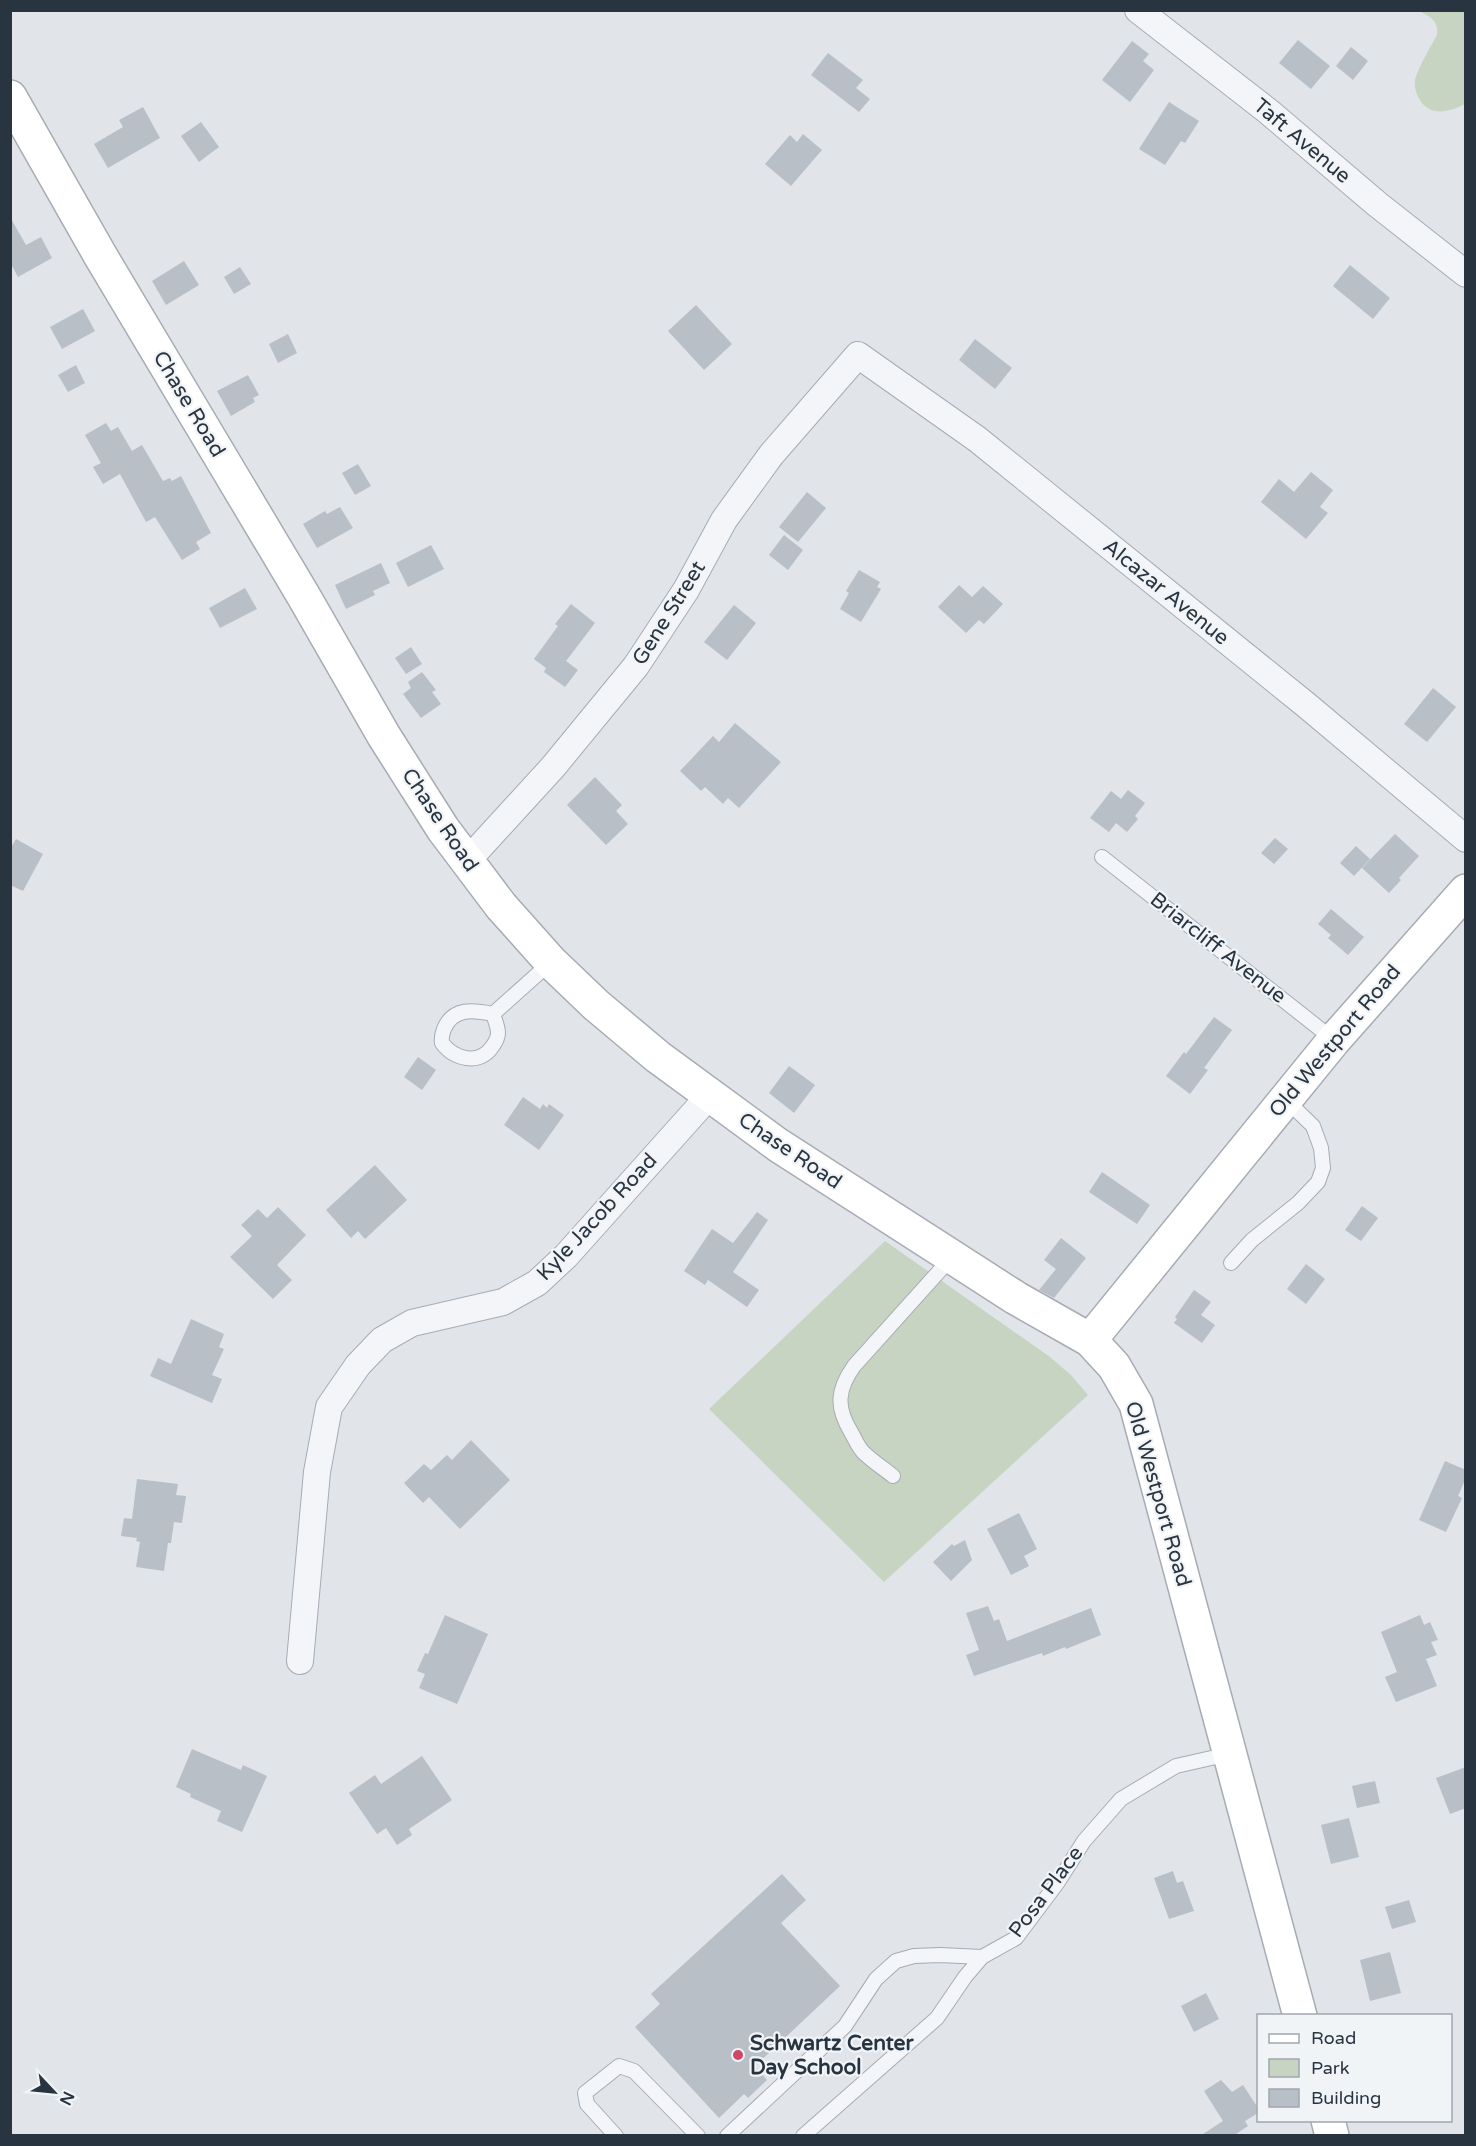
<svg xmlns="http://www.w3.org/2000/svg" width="1476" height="2146" font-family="'Varela Round',sans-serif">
	<rect width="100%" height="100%" fill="#e1e5ea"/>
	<!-- green -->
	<g fill="#c8d4c2">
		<path d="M 1419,11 L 1465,11 L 1465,104 C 1450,112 1430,117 1420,100 C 1417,95 1414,88 1415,82 C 1415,73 1432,44 1437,35 C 1439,20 1430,17 1419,11 Z"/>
		<path d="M 885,1241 L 1050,1357 L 1071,1375 L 1088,1395 L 884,1582 L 709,1409 Z"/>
	</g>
	<!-- building -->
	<g fill="#b8bfc7">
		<path d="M 1298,40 L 1330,66 L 1311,89 L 1279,63 Z"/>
		<path d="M 1132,41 L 1149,54 L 1143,61 L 1154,70 L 1130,102 L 1102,80 Z"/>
		<path d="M 1351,47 L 1368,61 L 1353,80 L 1336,66 Z"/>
		<path d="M 828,53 L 863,80 L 856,88 L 870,99 L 859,112 L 811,75 Z"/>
		<path d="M 1169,102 L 1199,121 L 1185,143 L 1181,141 L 1165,165 L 1139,149 Z"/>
		<path d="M 143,107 L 160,138 L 108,168 L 94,144 L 123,127 L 119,120 Z"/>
		<path d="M 201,122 L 219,147 L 199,162 L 181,136 Z"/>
		<path d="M 803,134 L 822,150 L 791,186 L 765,164 L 790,135 L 797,142 Z"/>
		<path d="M 10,217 L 26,245 L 41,237 L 52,258 L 18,277 L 10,262 Z"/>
		<path d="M 184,261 L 199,285 L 166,305 L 152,281 Z"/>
		<path d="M 1350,265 L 1390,298 L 1373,319 L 1333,286 Z"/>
		<path d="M 240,267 L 251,284 L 234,294 L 224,277 Z"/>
		<path d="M 696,305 L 732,344 L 704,370 L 668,331 Z"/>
		<path d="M 83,309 L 95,331 L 62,349 L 50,327 Z"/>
		<path d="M 288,334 L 297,353 L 278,363 L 269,344 Z"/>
		<path d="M 975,339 L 1012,368 L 995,389 L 959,360 Z"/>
		<path d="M 76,365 L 85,383 L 68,392 L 58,375 Z"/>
		<path d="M 248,375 L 259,395 L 253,398 L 255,402 L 231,416 L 217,391 Z"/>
		<path d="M 106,423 L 111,431 L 118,427 L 132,451 L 142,445 L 163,481 L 170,478 L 172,481 L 181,476 L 211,533 L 196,542 L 200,549 L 182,560 L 155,517 L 146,522 L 120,474 L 103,484 L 93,467 L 101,463 L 85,435 Z"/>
		<path d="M 358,464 L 371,486 L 355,495 L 342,473 Z"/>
		<path d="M 1311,472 L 1333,490 L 1320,507 L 1328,513 L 1306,539 L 1261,502 L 1279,479 L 1294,492 Z"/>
		<path d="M 807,492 L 826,508 L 798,542 L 779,527 Z"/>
		<path d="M 340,507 L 353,528 L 317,548 L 303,524 L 325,511 L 327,514 Z"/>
		<path d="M 784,535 L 803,550 L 788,570 L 769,555 Z"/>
		<path d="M 431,545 L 444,569 L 408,587 L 396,563 Z"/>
		<path d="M 381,563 L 390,583 L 373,591 L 375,595 L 346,609 L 335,585 Z"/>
		<path d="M 859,570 L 880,582 L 877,587 L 881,589 L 861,622 L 840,609 L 849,593 L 846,591 Z"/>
		<path d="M 959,585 L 972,597 L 983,586 L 1003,604 L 984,624 L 979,620 L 966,633 L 938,607 Z"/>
		<path d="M 245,588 L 257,609 L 220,628 L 209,608 Z"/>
		<path d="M 571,604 L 595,623 L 566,661 L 578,670 L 565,687 L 544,672 L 546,668 L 534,659 L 558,626 L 555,624 Z"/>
		<path d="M 734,605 L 756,623 L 727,660 L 704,642 Z"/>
		<path d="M 411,647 L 422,664 L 406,674 L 395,658 Z"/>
		<path d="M 422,672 L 436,690 L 432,692 L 441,704 L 421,718 L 403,694 L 411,688 L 408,682 Z"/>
		<path d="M 1433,688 L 1456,707 L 1427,742 L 1404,724 Z"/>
		<path d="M 735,723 L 781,762 L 739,808 L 728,798 L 723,804 L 705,787 L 701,791 L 680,771 L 713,736 L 719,742 Z"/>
		<path d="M 595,777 L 622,805 L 616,811 L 628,824 L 606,845 L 567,805 Z"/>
		<path d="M 1128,790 L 1145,803 L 1135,816 L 1138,819 L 1127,832 L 1116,823 L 1109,832 L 1090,818 L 1111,791 L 1121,799 Z"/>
		<path d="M 1395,834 L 1419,856 L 1399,878 L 1401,880 L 1389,893 L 1362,868 Z"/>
		<path d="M 1275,838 L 1288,849 L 1274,864 L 1261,853 Z"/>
		<path d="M 16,839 L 43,854 L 23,891 L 10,885 L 10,849 Z"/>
		<path d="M 1356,846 L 1370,859 L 1354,876 L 1340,863 Z"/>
		<path d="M 1331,909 L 1364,937 L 1348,955 L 1328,938 L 1331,935 L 1318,924 Z"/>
		<path d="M 1214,1017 L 1232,1030 L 1204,1068 L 1208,1070 L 1190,1094 L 1166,1076 L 1184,1052 L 1186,1054 Z"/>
		<path d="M 418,1057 L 436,1070 L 422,1090 L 404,1077 Z"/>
		<path d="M 789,1066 L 815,1085 L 794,1113 L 769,1093 Z"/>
		<path d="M 523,1097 L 540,1109 L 543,1104 L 547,1108 L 549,1104 L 564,1115 L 539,1150 L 504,1125 Z"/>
		<path d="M 375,1165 L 407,1200 L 365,1239 L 358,1231 L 351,1238 L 326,1210 Z"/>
		<path d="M 1102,1172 L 1150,1205 L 1137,1224 L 1089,1192 Z"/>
		<path d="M 1362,1206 L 1378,1218 L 1361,1241 L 1345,1230 Z"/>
		<path d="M 278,1207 L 306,1235 L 277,1265 L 292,1280 L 273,1299 L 230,1257 L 252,1236 L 241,1225 L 258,1209 L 267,1218 Z"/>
		<path d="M 757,1212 L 768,1220 L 733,1272 L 759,1290 L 747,1307 L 708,1280 L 705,1285 L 684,1271 L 712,1229 L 733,1243 Z"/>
		<path d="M 1061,1238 L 1086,1258 L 1054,1298 L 1039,1290 L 1056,1269 L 1044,1260 Z"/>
		<path d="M 1306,1264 L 1325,1279 L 1306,1304 L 1287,1289 Z"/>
		<path d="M 1194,1290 L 1211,1302 L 1201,1315 L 1215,1325 L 1202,1343 L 1174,1323 L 1177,1319 L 1175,1317 Z"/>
		<path d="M 191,1319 L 224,1334 L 219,1347 L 224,1349 L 212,1375 L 222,1379 L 212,1403 L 150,1376 L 158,1358 L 171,1364 Z"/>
		<path d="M 471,1440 L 510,1480 L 460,1529 L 429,1497 L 423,1503 L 404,1483 L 424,1464 L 431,1470 L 447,1455 L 452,1460 Z"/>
		<path d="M 1445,1461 L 1466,1470 L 1466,1478 L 1458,1496 L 1462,1498 L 1446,1532 L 1419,1520 Z"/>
		<path d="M 137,1479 L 178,1484 L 176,1495 L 186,1496 L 182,1523 L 174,1522 L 171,1543 L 168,1543 L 164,1571 L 136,1567 L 140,1542 L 136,1541 L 137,1538 L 121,1536 L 124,1518 L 132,1519 Z"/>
		<path d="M 1019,1513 L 1037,1549 L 1024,1556 L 1029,1566 L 1011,1575 L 987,1529 Z"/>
		<path d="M 965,1540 L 972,1560 L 951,1581 L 933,1562 L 952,1544 L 954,1546 Z"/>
		<path d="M 988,1606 L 994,1621 L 999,1619 L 1007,1641 L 1091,1608 L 1101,1635 L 1066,1649 L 1065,1647 L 1043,1656 L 1042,1653 L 974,1676 L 966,1655 L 979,1650 L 966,1613 Z"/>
		<path d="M 445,1615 L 488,1634 L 457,1704 L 419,1688 L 425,1674 L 417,1671 L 425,1653 L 428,1654 Z"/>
		<path d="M 1420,1615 L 1424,1625 L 1430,1622 L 1438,1640 L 1431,1642 L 1437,1655 L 1426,1659 L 1437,1686 L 1396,1702 L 1385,1677 L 1397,1672 L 1381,1632 Z"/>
		<path d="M 192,1749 L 241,1770 L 243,1765 L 267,1776 L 242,1832 L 217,1821 L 221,1811 L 190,1797 L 191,1794 L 176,1787 Z"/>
		<path d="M 422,1756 L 452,1800 L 409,1829 L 412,1835 L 397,1845 L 386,1828 L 377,1834 L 349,1793 L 375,1775 L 381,1784 Z"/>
		<path d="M 1466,1767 L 1466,1808 L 1450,1814 L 1436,1778 Z"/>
		<path d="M 1375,1781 L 1380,1803 L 1357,1808 L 1352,1786 Z"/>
		<path d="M 1349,1818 L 1359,1857 L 1331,1864 L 1321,1825 Z"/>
		<path d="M 1173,1871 L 1177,1883 L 1183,1881 L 1194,1911 L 1169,1919 L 1154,1878 Z"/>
		<path d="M 782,1874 L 806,1900 L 781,1923 L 840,1986 L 755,2066 L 767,2080 L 748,2098 L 744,2094 L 719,2118 L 635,2027 L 660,2004 L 651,1994 Z"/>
		<path d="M 1409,1900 L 1416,1922 L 1392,1929 L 1385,1907 Z"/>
		<path d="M 1390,1952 L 1401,1993 L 1370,2001 L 1360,1960 Z"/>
		<path d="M 1206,1993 L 1219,2019 L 1194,2032 L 1181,2006 Z"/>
		<path d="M 1221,2080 L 1232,2092 L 1243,2085 L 1258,2108 L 1258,2113 L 1245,2121 L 1248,2126 L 1233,2136 L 1200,2136 L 1223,2121 L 1204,2091 Z"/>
	</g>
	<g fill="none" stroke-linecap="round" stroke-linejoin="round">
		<defs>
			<g id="lane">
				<path d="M 1102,857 L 1334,1040"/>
				<path d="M 493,1014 C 495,1020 498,1027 498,1033 C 498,1038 495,1043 492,1047 C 479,1066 454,1059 442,1043 C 441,1037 442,1035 444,1029 C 453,1007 474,1010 493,1014 L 551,962"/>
				<path d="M 1231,1263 L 1252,1240 L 1298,1203 L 1318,1182 L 1323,1168 L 1321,1148 L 1313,1126 L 1285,1099"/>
				<path d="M 893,1476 C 883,1468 872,1461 863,1452 C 858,1447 855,1439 851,1432 C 836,1407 837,1390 854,1366 L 952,1257"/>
				<path d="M 616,2136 L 587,2104 L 585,2093 L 619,2066 L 634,2071 L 698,2136"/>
				<path d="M 727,2136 L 845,2026 L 876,1979 L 896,1961 L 914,1956 L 940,1955 L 982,1957"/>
				<path d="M 803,2136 L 937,2018 L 965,1977 L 982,1957 L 1016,1938 L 1058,1882 L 1084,1841 L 1121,1799 L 1176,1766 L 1229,1754"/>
			</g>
			<g id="street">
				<path d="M 1138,10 L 1269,112 L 1377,204 L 1466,274"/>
				<path d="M 467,861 L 553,767 L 636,666 L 686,590 L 724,520 L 771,455 L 858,355 L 977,439 L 1305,704 L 1466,839"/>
				<path d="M 300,1661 L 317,1472 L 329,1407 L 358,1365 L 382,1340 L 412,1323 L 503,1302 L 537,1283 L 566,1256 L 710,1095"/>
			</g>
			<g id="secondary">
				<path d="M 10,97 L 100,255 L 303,595 L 384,736 L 443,829 L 501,906 L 551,962 L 596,1005 L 658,1057 L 778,1145 L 1016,1298 L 1090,1340 L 1114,1366 L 1136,1404 L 1300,2016"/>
				<path d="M 1090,1340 L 1334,1040 L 1466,891"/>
				<path d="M 1328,2120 L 1332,2136"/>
			</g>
		</defs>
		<!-- lane casing -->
		<use href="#lane" stroke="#a6acb4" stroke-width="16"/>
		<!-- street casing -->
		<use href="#street" stroke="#a6acb4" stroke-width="28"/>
		<!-- secondary casing -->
		<use href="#secondary" stroke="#a6acb4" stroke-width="36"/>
		<!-- lane -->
		<use href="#lane" stroke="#f4f5f8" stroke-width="14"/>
		<!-- street -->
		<use href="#street" stroke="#f4f5f8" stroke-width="26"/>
		<!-- secondary -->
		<use href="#secondary" stroke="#fff" stroke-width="33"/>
	</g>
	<!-- markers -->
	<circle fill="#cf4666" stroke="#f1f4f7" stroke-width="2" cx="738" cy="2055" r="6"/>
	<g text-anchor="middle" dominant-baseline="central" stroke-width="4.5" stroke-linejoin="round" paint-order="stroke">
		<!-- street labels -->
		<g font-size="21" fill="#293441" stroke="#f1f4f7">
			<text transform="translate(1302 141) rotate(40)">Taft Avenue</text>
			<text transform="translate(189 404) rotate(59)">Chase Road</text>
			<text transform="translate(1166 592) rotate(39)">Alcazar Avenue</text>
			<text transform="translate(669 613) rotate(-58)">Gene Street</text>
			<text transform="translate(440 820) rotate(56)">Chase Road</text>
			<text transform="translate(1218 948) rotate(38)">Briarcliff Avenue</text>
			<text transform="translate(1335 1041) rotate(-50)">Old Westport Road</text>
			<text transform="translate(790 1151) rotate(34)">Chase Road</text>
			<text transform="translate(597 1217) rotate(-47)">Kyle Jacob Road</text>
			<text transform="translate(1158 1494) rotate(74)">Old Westport Road</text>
			<text transform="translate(1046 1892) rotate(-53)">Posa Place</text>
		</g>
		<!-- poi labels -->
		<g font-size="21" font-weight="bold" fill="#293441" stroke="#f1f4f7" text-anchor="start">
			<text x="750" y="2043">Schwartz Center<tspan x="750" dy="24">Day School</tspan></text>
		</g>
	</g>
	<!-- border -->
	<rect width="1476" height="2146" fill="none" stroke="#293441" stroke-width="24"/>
	<!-- legend -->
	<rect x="1257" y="2014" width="195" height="108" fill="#f1f4f7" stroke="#a1a7ae" stroke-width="1.5"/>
	<rect x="1269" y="2034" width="30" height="9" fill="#ffffff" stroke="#a1a7ae" stroke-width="1.5"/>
	<text x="1311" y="2044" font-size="18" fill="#293441">Road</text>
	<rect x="1269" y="2059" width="30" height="18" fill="#c8d4c2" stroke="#a1a7ae" stroke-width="1.5"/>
	<text x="1311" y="2074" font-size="18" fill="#293441">Park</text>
	<rect x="1269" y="2089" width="30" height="18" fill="#b8bfc7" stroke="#a1a7ae" stroke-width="1.5"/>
	<text x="1311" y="2104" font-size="18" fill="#293441">Building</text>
	<!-- north arrow -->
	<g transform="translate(54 2092) rotate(116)" stroke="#f1f4f7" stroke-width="4.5" paint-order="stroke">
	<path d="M0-4.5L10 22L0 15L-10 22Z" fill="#293441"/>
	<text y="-9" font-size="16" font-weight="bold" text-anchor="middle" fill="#293441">N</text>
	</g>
</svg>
